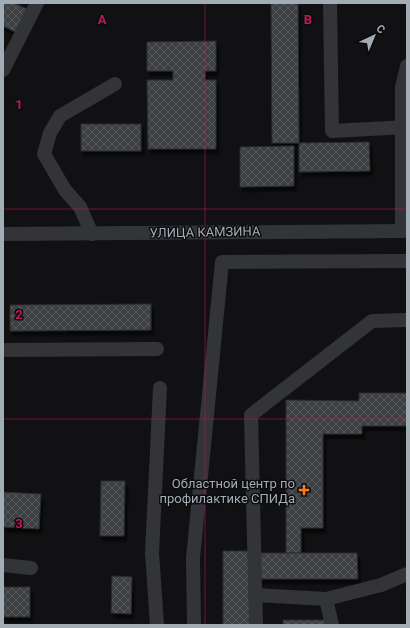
<svg xmlns="http://www.w3.org/2000/svg" width="410" height="628" font-family="Roboto,sans-serif">
	<defs>
		<pattern id="building-cross-hatch" width="8" height="8" patternUnits="userSpaceOnUse"><rect width="8" height="8" fill="#3d4043"/><path d="M0 0l8 8M0 8l8-8" fill="none" stroke="#56595c"/></pattern>
		<filter id="shadow"><feDropShadow dx="2.5" dy="4.5" stdDeviation="1" flood-color="#0009"/></filter>
	</defs>
	<rect width="100%" height="100%" fill="#111113"/>
	<!-- building -->
	<g fill="url(#building-cross-hatch)" stroke="#2b2c2f" filter="url(#shadow)">
		<path d="M 4,3 L 14,3 L 27,9 L 15,32 L 3,26 Z"/>
		<path d="M 271,3 L 298,3 L 299,143 L 272,143 Z"/>
		<path d="M 216,41 L 216,71 L 205,71 L 205,80 L 216,80 L 216,149 L 148,149 L 147,80 L 173,80 L 173,71 L 147,71 L 147,42 Z"/>
		<rect x="81" y="124" width="60" height="27"/>
		<path d="M 369,142 L 370,171 L 299,172 L 299,143 Z"/>
		<path d="M 294,146 L 294,186 L 240,187 L 240,147 Z"/>
		<path d="M 151,304 L 151,330 L 10,331 L 10,305 Z"/>
		<path d="M 359,393 L 407,393 L 407,426 L 362,426 L 362,434 L 323,434 L 323,528 L 301,528 L 301,553 L 286,553 L 286,400 L 359,401 Z"/>
		<path d="M 101,481 L 125,481 L 124,536 L 100,536 Z"/>
		<path d="M 3,492 L 41,494 L 39,529 L 3,527 Z"/>
		<path d="M 223,551 L 250,551 L 259,553 L 357,553 L 358,579 L 259,579 L 252,625 L 223,625 Z"/>
		<path d="M 112,576 L 132,577 L 131,614 L 111,613 Z"/>
		<rect x="3" y="587" width="27" height="30"/>
		<rect x="283" y="620" width="43" height="5"/>
	</g>
	<g fill="none" stroke-linecap="round" stroke-linejoin="round">
		<!-- minor -->
		<g stroke="#323438" stroke-width="14">
			<path d="M 330,3 L 332,131 L 407,127"/>
			<path d="M 3,70 L 37,3"/>
			<path d="M 402,231 L 402,87 L 407,66"/>
			<path d="M 3,234 L 407,231"/>
			<path d="M 92,234 L 80,207 L 65,190 L 44,154 L 50,133 L 60,116 L 115,84"/>
			<path d="M 3,350 L 157,349"/>
			<path d="M 3,565 L 31,568"/>
			<path d="M 255,595 L 326,599 L 332,625"/>
			<path d="M 326,599 L 381,585 L 407,574"/>
			<path d="M 157,625 L 152,553 L 160,388"/>
			<path d="M 194,625 L 193,558 L 222,262 L 407,261"/>
			<path d="M 256,625 L 251,415 L 372,321 L 407,320"/>
		</g>
	</g>
	<!-- grid -->
	<path fill="none" stroke="#c2185b" stroke-width="1" stroke-opacity="0.55" d="M 205,3 L 205,625M 3,209 L 407,209M 3,419 L 407,419"/>
	<!-- markers -->
	<path fill="#fb7a21" stroke="#0c0c0e" stroke-width="1.5" d="M302 484h4v4h4v4h-4v4h-4v-4h-4v-4h4z"/>
	<g text-anchor="middle" dominant-baseline="central" stroke-width="3" stroke-linejoin="round" paint-order="stroke">
		<!-- street labels -->
		<g font-size="13" fill="#a2acb4" stroke="#0c0c0e">
			<text transform="translate(205 232) rotate(-1)">УЛИЦА КАМЗИНА</text>
		</g>
		<!-- poi labels -->
		<g font-size="13" fill="#a2acb4" stroke="#0c0c0e" text-anchor="end">
			<text x="295" y="483">Областной центр по<tspan x="295" dy="15">профилактике СПИДа</tspan></text>
		</g>
	</g>
	<g font-size="13" text-anchor="middle" font-weight="bold" fill="#c2185b" stroke="#0c0c0e" stroke-width="3" stroke-linejoin="round" paint-order="stroke">
		<text x="102" y="24">A</text>
		<text x="308" y="24">B</text>
		<text x="19" y="109">1</text>
		<text x="19" y="319">2</text>
		<text x="19" y="528">3</text>
	</g>
	<!-- border -->
	<rect width="410" height="628" fill="none" stroke="#a2acb4" stroke-width="8"/>
	<!-- north arrow -->
	<g transform="translate(374 36) rotate(44)" stroke="#0c0c0e" stroke-width="3" paint-order="stroke">
	<path d="M0-3L7 15L0 10L-7 15Z" fill="#a2acb4"/>
	<text y="-6" font-size="11" font-weight="bold" text-anchor="middle" fill="#a2acb4">С</text>
	</g>
</svg>
